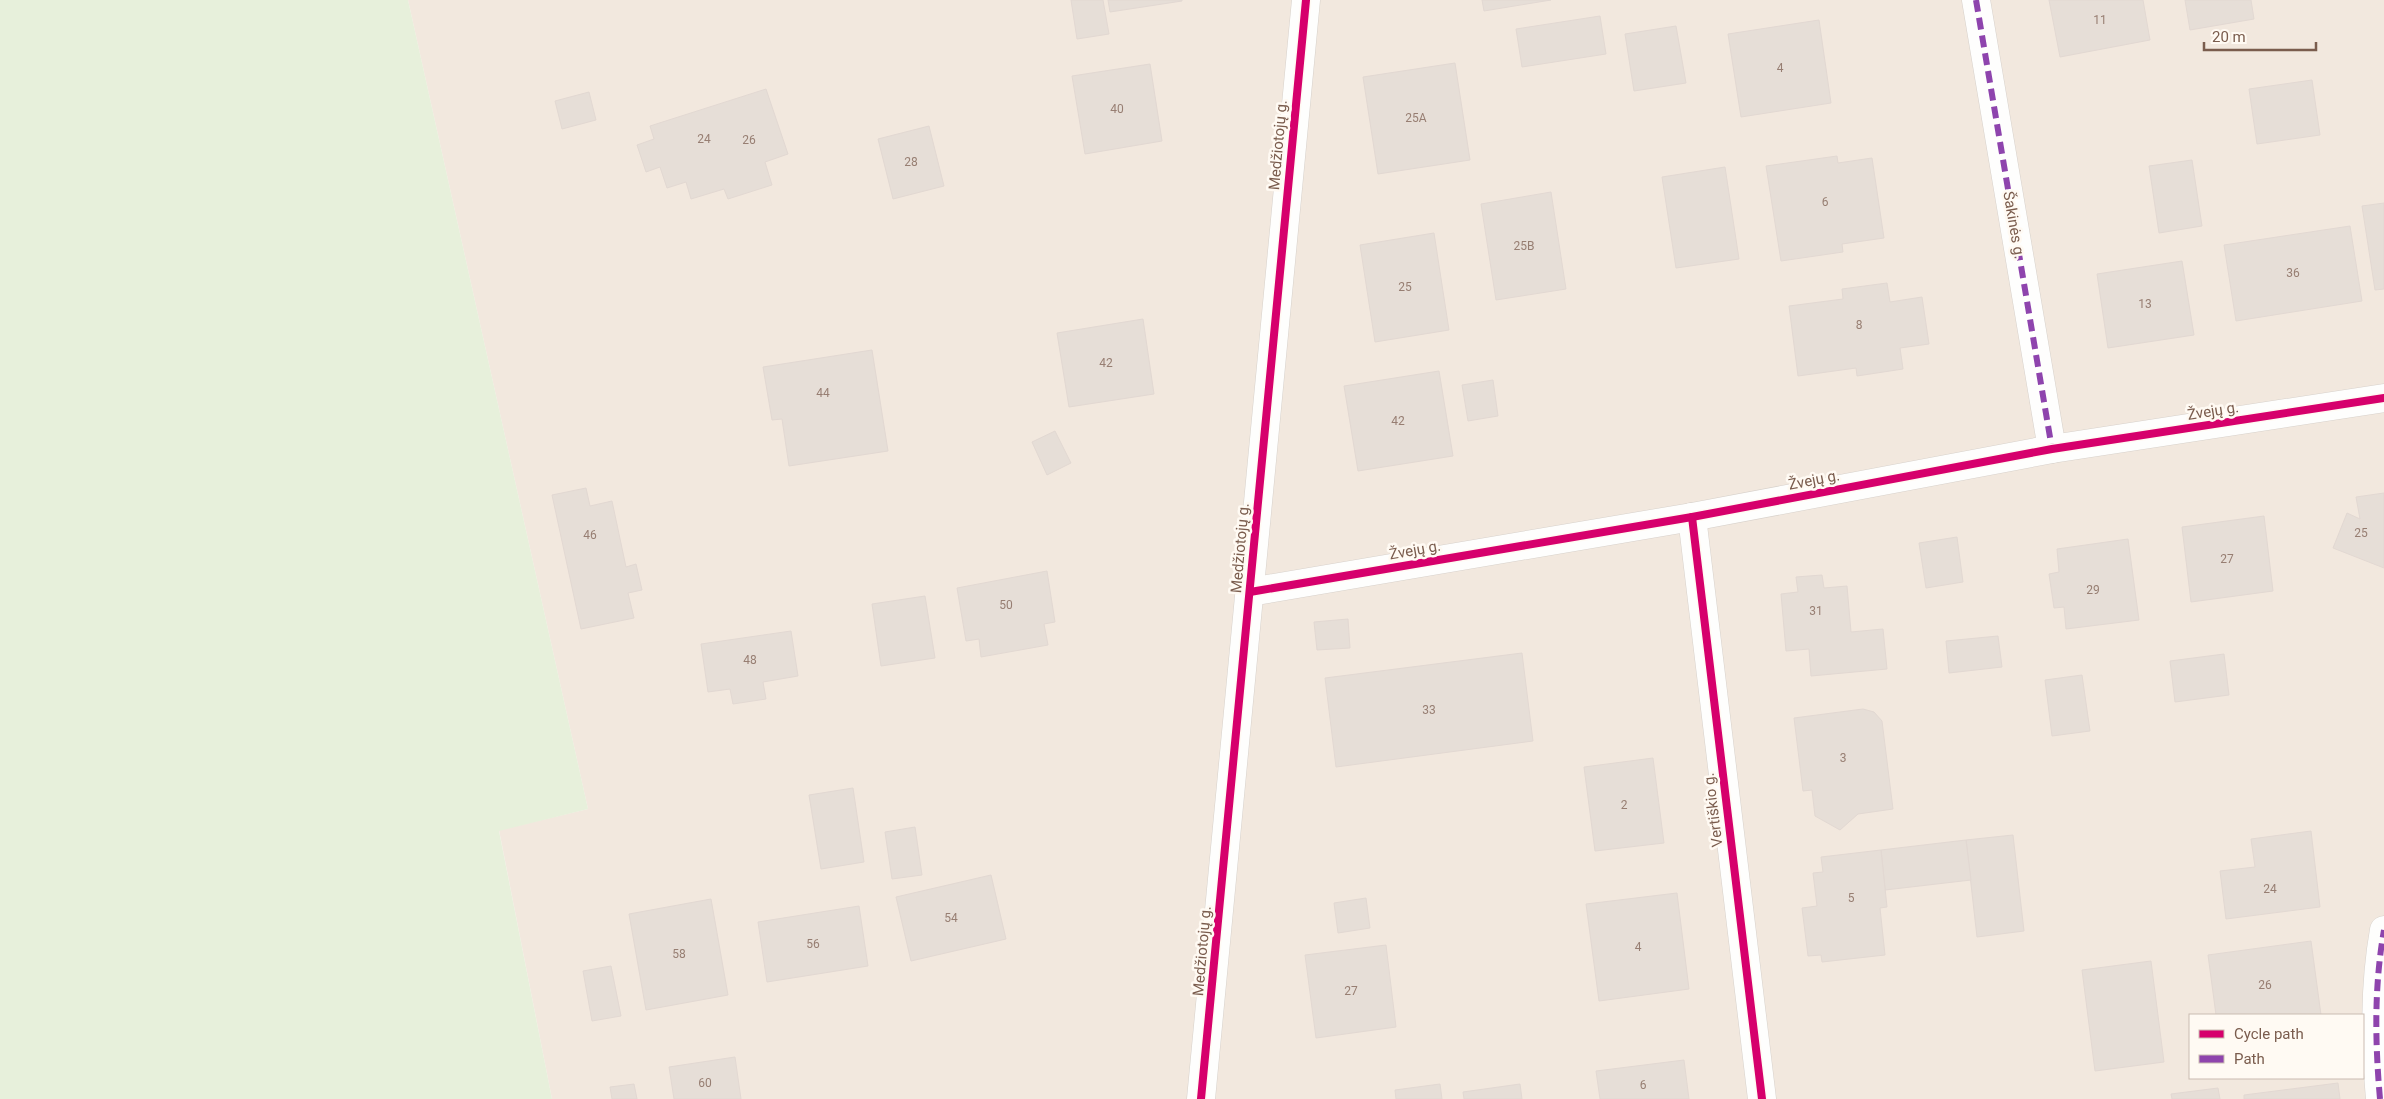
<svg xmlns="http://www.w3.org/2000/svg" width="2384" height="1099" font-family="Roboto,sans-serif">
	<rect width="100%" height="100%" fill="#f9f5f0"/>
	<!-- residential -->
	<path fill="#f2e8de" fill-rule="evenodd" d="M 408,0 L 2384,0 L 2384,1099 L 552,1099 L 499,830 L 588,809 ZM 2190,1015 L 2363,1015 L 2363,1078 L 2190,1078 Z"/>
	<!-- green -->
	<path fill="#e7f0db" d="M 0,0 L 408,0 L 588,809 L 499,831 L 552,1099 L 0,1099 Z"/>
	<!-- building -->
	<g fill="#e6ded7" stroke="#e2d8d2">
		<path d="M 1071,0 L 1103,0 L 1109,34 L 1077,39 Z"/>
		<path d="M 1108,0 L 1182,0 L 1182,1 L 1110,12 Z"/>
		<path d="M 1482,0 L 1551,0 L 1484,11 Z"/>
		<path d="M 2049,0 L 2143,0 L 2150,40 L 2060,57 Z"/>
		<path d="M 2185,0 L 2251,0 L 2254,19 L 2190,30 Z"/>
		<path d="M 1600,16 L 1606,54 L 1522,67 L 1516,29 Z"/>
		<path d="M 1819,20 L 1831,103 L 1741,117 L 1728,34 Z"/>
		<path d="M 1676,26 L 1686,83 L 1634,91 L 1625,34 Z"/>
		<path d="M 1455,63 L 1470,160 L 1378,174 L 1363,77 Z"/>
		<path d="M 1150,64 L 1162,141 L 1085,154 L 1072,76 Z"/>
		<path d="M 2312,80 L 2320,135 L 2257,144 L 2249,89 Z"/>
		<path d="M 766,89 L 788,154 L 765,162 L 772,185 L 728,199 L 724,189 L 691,199 L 686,182 L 667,188 L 660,167 L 646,172 L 637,145 L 654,139 L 650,126 Z"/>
		<path d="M 589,92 L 596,120 L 562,129 L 555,101 Z"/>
		<path d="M 929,126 L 944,186 L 893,199 L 878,139 Z"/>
		<path d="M 1837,156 L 1838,163 L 1872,158 L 1884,238 L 1842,244 L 1843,252 L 1781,261 L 1766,166 Z"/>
		<path d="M 2192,160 L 2202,226 L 2159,233 L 2149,166 Z"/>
		<path d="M 1725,167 L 1739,259 L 1676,268 L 1662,177 Z"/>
		<path d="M 1551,192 L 1566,289 L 1496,300 L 1481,204 Z"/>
		<path d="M 2384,203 L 2384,289 L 2375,290 L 2362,206 Z"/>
		<path d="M 2350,226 L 2362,301 L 2236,321 L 2224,245 Z"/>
		<path d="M 1434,233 L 1449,330 L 1375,342 L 1360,245 Z"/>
		<path d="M 2182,261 L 2194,335 L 2108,348 L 2097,274 Z"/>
		<path d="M 1887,283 L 1890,302 L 1922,297 L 1929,344 L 1900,348 L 1903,369 L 1857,376 L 1856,368 L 1798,376 L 1789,306 L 1843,299 L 1842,289 Z"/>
		<path d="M 1143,319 L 1154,394 L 1069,407 L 1057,333 Z"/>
		<path d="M 872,350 L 888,451 L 789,466 L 782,419 L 772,420 L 763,367 Z"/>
		<path d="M 1439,371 L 1453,456 L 1358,471 L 1344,386 Z"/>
		<path d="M 1493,380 L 1498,416 L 1468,421 L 1462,385 Z"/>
		<path d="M 1055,431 L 1071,463 L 1047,475 L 1032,442 Z"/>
		<path d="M 586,488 L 590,506 L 612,501 L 626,567 L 636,564 L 642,590 L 628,593 L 634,618 L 581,629 L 552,495 Z"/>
		<path d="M 2384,493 L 2384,568 L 2333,548 L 2347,513 L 2360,519 L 2356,497 Z"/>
		<path d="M 2264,516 L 2273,591 L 2191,602 L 2182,527 Z"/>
		<path d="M 1957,537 L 1963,582 L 1926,588 L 1919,543 Z"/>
		<path d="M 2128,539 L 2139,620 L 2066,629 L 2064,607 L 2054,608 L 2049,574 L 2059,572 L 2057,549 Z"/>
		<path d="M 1047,571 L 1055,622 L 1044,624 L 1048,645 L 981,657 L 979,639 L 966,641 L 957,588 Z"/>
		<path d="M 1822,575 L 1824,588 L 1847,586 L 1851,632 L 1883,629 L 1887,669 L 1811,676 L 1809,649 L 1786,651 L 1781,594 L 1798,592 L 1796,577 Z"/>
		<path d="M 925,596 L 935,658 L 881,666 L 872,604 Z"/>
		<path d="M 1348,619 L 1350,648 L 1317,650 L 1314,622 Z"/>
		<path d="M 791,631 L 798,676 L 763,682 L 766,699 L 733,704 L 730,689 L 708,692 L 701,644 Z"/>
		<path d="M 1998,636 L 2002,667 L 1949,673 L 1946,641 Z"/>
		<path d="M 1522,653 L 1533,741 L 1336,767 L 1325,678 Z"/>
		<path d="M 2224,654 L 2229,695 L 2175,702 L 2170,661 Z"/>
		<path d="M 2082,675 L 2090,731 L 2052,736 L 2045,680 Z"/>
		<path d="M 1863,709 L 1874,712 L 1882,721 L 1893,809 L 1858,814 L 1840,830 L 1815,816 L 1812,790 L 1803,791 L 1794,718 Z"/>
		<path d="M 1653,758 L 1664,843 L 1595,851 L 1584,767 Z"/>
		<path d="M 853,788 L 864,862 L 821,869 L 809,795 Z"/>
		<path d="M 915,827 L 922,875 L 892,879 L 885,832 Z"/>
		<path d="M 2311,831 L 2320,907 L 2226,919 L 2220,871 L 2255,867 L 2251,839 Z"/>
		<path d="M 2013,835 L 2024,931 L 1977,937 L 1966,840 Z"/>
		<path d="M 1966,840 L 1971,880 L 1885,890 L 1881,850 Z"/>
		<path d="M 1881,850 L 1887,907 L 1880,908 L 1885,955 L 1822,962 L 1821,955 L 1808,956 L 1802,908 L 1817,906 L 1813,873 L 1823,872 L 1821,857 Z"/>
		<path d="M 991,875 L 1006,939 L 911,961 L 896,897 Z"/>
		<path d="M 1677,893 L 1689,989 L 1599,1001 L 1586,904 Z"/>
		<path d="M 1366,898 L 1370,928 L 1338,933 L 1334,903 Z"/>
		<path d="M 711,899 L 728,995 L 646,1010 L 629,914 Z"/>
		<path d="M 859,906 L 868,966 L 767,982 L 758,922 Z"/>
		<path d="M 2311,941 L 2321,1015 L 2216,1015 L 2208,955 Z"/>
		<path d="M 1386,945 L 1396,1027 L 1316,1038 L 1305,955 Z"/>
		<path d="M 2151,961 L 2164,1062 L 2095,1071 L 2082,970 Z"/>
		<path d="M 611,966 L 621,1016 L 592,1021 L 583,971 Z"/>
		<path d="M 735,1057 L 741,1099 L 674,1099 L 669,1067 Z"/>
		<path d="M 1684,1060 L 1689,1099 L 1600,1099 L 1596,1071 Z"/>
		<path d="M 2338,1083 L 2340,1099 L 2244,1099 L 2244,1095 Z"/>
		<path d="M 634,1084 L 637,1099 L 612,1099 L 610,1087 Z"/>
		<path d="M 1440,1084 L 1442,1099 L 1396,1099 L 1395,1090 Z"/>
		<path d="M 1520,1084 L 1522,1099 L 1464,1099 L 1463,1092 Z"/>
		<path d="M 2218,1088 L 2220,1099 L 2172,1099 L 2171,1094 Z"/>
	</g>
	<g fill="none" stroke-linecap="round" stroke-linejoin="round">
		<defs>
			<g id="minor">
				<path d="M 1976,0 L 2052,449"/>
				<path d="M 1692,517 L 1762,1099"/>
				<path d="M 1250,592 L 1692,517 L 2052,449 L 2384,398"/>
				<path d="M 1201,1099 L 1306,0"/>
				<path d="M 2380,1099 C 2375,1042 2374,987 2384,930"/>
			</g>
		</defs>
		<!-- minor casing -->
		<use href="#minor" stroke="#d7d1cb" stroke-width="29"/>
		<!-- minor -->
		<use href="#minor" stroke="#fefefd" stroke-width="28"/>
		<!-- quiet -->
		<g stroke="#8e44ad" stroke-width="6" stroke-dasharray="12 6" stroke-linecap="butt">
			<path d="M 1976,0 L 2052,449"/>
			<path d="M 2380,1099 C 2375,1042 2374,987 2384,930"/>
		</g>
		<defs>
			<g id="cycleway">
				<path d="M 1692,517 L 1762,1099"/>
				<path d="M 1250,592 L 1692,517 L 2052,449 L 2384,398"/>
				<path d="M 1201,1099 L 1306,0"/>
			</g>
		</defs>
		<!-- cycleway casing -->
		<use href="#cycleway" stroke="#fffaf3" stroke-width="11"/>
		<!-- cycleway -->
		<use href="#cycleway" stroke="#d6006c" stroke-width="8"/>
	</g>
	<g text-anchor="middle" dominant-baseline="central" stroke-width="5" stroke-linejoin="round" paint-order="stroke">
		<!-- number labels -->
		<g font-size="12" fill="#977e72">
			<text x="2100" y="20">11</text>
			<text x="1780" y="68">4</text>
			<text x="1117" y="109">40</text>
			<text x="1416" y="118">25A</text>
			<text x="704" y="139">24</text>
			<text x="749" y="140">26</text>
			<text x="911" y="162">28</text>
			<text x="1825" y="202">6</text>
			<text x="1524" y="246">25B</text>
			<text x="2293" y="273">36</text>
			<text x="1405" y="287">25</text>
			<text x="2145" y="304">13</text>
			<text x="1859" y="325">8</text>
			<text x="1106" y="363">42</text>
			<text x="823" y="393">44</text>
			<text x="1398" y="421">42</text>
			<text x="2361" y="533">25</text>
			<text x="590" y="535">46</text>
			<text x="2227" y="559">27</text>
			<text x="2093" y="590">29</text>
			<text x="1006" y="605">50</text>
			<text x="1816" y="611">31</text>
			<text x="750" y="660">48</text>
			<text x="1429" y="710">33</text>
			<text x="1843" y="758">3</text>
			<text x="1624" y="805">2</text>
			<text x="2270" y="889">24</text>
			<text x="1851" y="898">5</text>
			<text x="951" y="918">54</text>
			<text x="813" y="944">56</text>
			<text x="1638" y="947">4</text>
			<text x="679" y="954">58</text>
			<text x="2265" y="985">26</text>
			<text x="1351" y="991">27</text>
			<text x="705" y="1083">60</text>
			<text x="1643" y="1085">6</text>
		</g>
		<!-- street labels -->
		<g font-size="15" fill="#7a5c4d" stroke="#fffaf3">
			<text transform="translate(1278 145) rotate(-85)">Medžiotojų g.</text>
			<text transform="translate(2014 225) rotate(80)">Šakinės g.</text>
			<text transform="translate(2213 411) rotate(-9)">Žvejų g.</text>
			<text transform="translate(1814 480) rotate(-11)">Žvejų g.</text>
			<text transform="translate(1240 548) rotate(-85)">Medžiotojų g.</text>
			<text transform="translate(1415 550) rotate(-10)">Žvejų g.</text>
			<text transform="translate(1713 810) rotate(-97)">Vertiškio g.</text>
			<text transform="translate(1202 951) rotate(-85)">Medžiotojų g.</text>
		</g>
	</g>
	<!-- legend -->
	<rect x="2189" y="1014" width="175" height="65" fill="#fffaf3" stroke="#cabbb1"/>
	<rect x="2199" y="1030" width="25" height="8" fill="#d6006c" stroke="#cabbb1"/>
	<text x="2234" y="1039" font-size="15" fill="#7a5c4d">Cycle path</text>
	<rect x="2199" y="1055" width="25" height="8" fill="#8e44ad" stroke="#cabbb1"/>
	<text x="2234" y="1064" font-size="15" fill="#7a5c4d">Path</text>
	<!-- scale -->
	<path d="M2204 42v8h112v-8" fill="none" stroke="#7a5c4d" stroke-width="2.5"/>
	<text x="2212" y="42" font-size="15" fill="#7a5c4d" stroke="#fffaf3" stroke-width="4" paint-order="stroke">20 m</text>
</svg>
